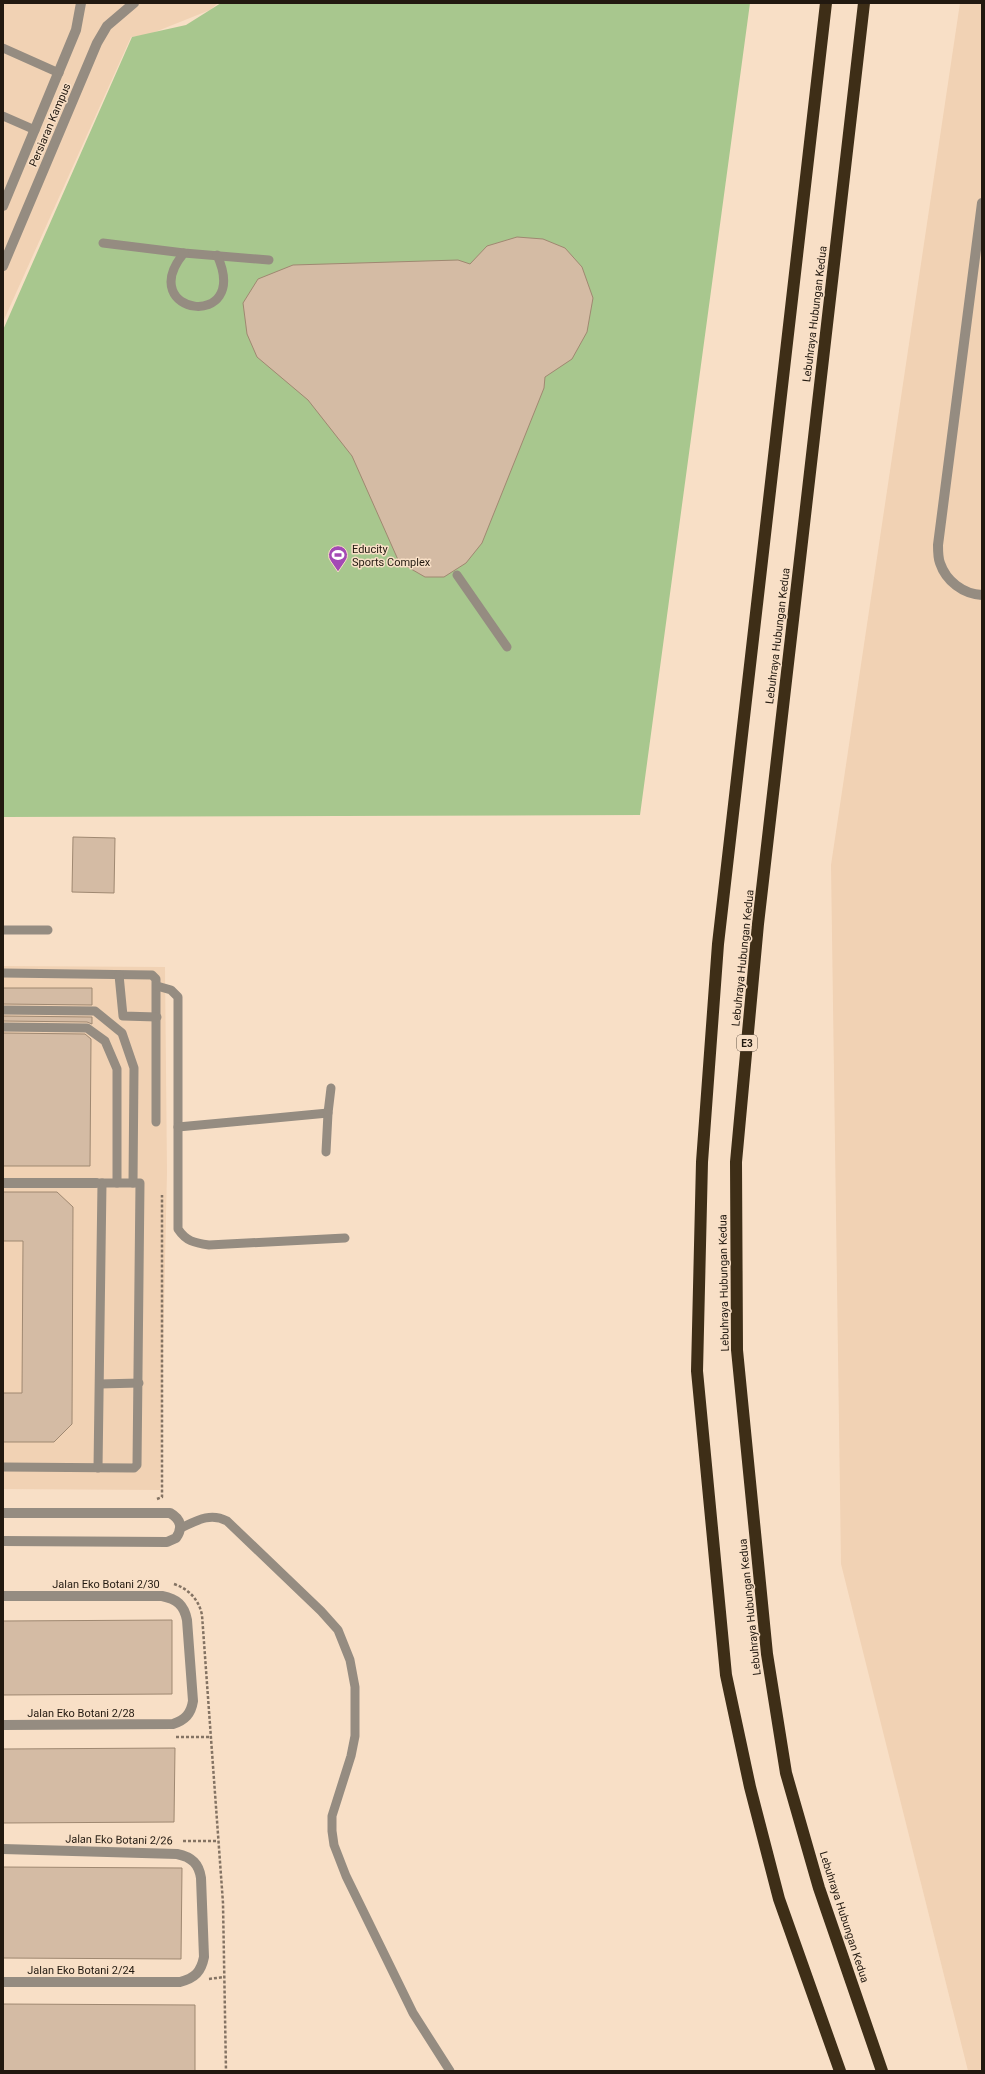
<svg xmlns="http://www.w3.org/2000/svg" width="985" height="2074" font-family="Roboto,sans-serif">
	<rect width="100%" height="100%" fill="#f8dfc6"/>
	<!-- built -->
	<g fill="#f1d2b4">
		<path d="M 3,3 L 218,3 L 210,10 L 150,34 L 131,37 L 3,322 Z"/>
		<path d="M 960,3 L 982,3 L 982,2071 L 968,2071 L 841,1564 L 831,865 Z"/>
		<path d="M 3,966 L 165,967 L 167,1172 L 160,1490 L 3,1489 Z"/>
	</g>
	<!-- green -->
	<path fill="#a8c78e" d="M 221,3 L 750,3 L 640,815 L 3,817 L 3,330 L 132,37 L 186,25 Z"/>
	<!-- building -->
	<g fill="#d4bba4" stroke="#9f8871">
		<path d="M 517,237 L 543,239 L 565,248 L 582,267 L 593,298 L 587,332 L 572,359 L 545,377 L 544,388 L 482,543 L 466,563 L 444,577 L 425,577 L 399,562 L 352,456 L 308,400 L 257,357 L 247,334 L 243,303 L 258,279 L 293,265 L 458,260 L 470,264 L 487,246 Z"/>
		<path d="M 73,837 L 115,838 L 114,893 L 72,892 Z"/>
		<path d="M 3,988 L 92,988 L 92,1005 L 3,1004 Z"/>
		<path d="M 3,1016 L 92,1017 L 92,1024 L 87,1022 L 3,1021 Z"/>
		<path d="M 3,1033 L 85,1034 L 91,1039 L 90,1166 L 3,1166 Z"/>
		<path d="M 3,1192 L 57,1192 L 73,1207 L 72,1424 L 54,1442 L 3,1442 L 3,1393 L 22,1393 L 23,1241 L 3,1241 Z"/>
		<path d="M 172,1620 L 172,1694 L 3,1695 L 3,1621 Z"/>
		<path d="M 175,1748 L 174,1822 L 3,1823 L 3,1749 Z"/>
		<path d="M 3,1867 L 182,1868 L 181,1959 L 3,1958 Z"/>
		<path d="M 3,2004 L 195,2005 L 195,2071 L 3,2071 Z"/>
	</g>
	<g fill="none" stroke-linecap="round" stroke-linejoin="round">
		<!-- path -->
		<g stroke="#847363" stroke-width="2.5" stroke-dasharray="3 2" stroke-linecap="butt">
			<path d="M 157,1499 L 162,1497 L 162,1195"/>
			<path d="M 174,1584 C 189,1589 199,1600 202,1615 L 223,1903 L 226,2071"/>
			<path d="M 176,1737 L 211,1737"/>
			<path d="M 183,1841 L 218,1841"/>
			<path d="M 209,1979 L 224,1977"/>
		</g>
		<!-- service -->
		<g stroke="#958c81" stroke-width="9">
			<path d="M 3,48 L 59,73"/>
			<path d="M 3,116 L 35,130"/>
			<path d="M 103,243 L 184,253 L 269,260"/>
			<path d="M 184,253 C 133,315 252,332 217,255"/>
			<path d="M 457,575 L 507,647"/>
			<path d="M 3,930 L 48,930"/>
			<path d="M 3,973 L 152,975 L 156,979 L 156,1122"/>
			<path d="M 119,975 L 123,1016 L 157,1017"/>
			<path d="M 157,986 L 171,990 L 178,997 L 178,1229 C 186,1241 194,1243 209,1245 L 345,1238"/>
			<path d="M 3,1010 L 95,1011 L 122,1033 L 134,1068 L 133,1183"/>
			<path d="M 3,1027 L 87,1028 L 105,1041 L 117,1069 L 117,1183"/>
			<path d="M 178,1127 L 328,1113"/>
			<path d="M 326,1152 L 328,1113 L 331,1088"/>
			<path d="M 100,1384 L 139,1383"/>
			<path d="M 3,1467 L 134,1468 L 137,1465 L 140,1183 L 96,1183"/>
			<path d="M 98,1468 L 102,1183"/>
			<path d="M 181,1528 C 196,1521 210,1512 227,1521 L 321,1611 L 338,1630 L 350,1660 L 355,1687 L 355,1736 L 351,1756 L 332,1816 L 332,1831 L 334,1845 L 346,1876 L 413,2013 L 450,2071"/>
		</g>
		<!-- pedestrian -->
		<path stroke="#958c81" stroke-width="10" d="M 3,1183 L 96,1183"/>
		<!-- minor -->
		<g stroke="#958c81" stroke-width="10">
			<path d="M 982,203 L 938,545 C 938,550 938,558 940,563 C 946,581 963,594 982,595"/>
			<path d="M 3,206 L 76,30 L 81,3"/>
			<path d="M 3,266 L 97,43 L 107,26 L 134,3"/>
			<path d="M 3,1596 L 162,1596 C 177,1599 184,1605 187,1620 L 193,1701 C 191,1714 185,1720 173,1724 L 3,1725"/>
			<path d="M 3,1849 L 177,1854 C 192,1857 199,1864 201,1878 L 204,1957 C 201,1972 195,1978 180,1982 L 3,1982"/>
		</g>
		<!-- tertiary -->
		<path stroke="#958c81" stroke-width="10" d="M 3,1513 L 170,1513 C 181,1519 183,1528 176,1538 L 167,1542 L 3,1541"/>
		<!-- motorway -->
		<g stroke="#3e2e17" stroke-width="12">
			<path d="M 826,3 L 718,944 L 702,1162 L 697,1371 L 726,1675 L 750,1787 L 779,1899 L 840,2071"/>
			<path d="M 864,3 L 758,924 L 736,1162 L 737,1350 L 767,1654 L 786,1773 L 819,1888 L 882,2071"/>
		</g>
	</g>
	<!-- icons -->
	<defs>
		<symbol id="stadium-pin" viewBox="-11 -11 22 30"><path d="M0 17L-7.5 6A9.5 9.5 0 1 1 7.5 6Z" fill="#a349b5" stroke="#f8dfc6"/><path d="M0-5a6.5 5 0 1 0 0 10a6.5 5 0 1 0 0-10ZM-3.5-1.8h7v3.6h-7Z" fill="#fff"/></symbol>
	</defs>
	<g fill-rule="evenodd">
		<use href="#stadium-pin" x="327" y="544" width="22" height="30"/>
	</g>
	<g text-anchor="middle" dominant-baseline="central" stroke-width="3" stroke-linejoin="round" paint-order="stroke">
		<!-- shield labels -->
		<rect fill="#f8dfc6" stroke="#625447" stroke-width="1" x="737" y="1035" width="20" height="16" rx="3"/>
		<g font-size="10" font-weight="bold" fill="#221910">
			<text x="747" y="1043">E3</text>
		</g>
		<!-- street labels -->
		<g font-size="11" fill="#221910" stroke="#f8dfc6">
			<text transform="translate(50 125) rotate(-67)">Persiaran Kampus</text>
			<text transform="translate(815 314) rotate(-83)">Lebuhraya Hubungan Kedua</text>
			<text transform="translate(778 636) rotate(-83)">Lebuhraya Hubungan Kedua</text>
			<text transform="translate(743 958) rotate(-84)">Lebuhraya Hubungan Kedua</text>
			<text transform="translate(724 1283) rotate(-91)">Lebuhraya Hubungan Kedua</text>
			<text x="106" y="1584">Jalan Eko Botani 2/30</text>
			<text transform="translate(750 1607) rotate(-96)">Lebuhraya Hubungan Kedua</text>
			<text x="81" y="1713">Jalan Eko Botani 2/28</text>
			<text transform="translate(119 1840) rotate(1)">Jalan Eko Botani 2/26</text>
			<text transform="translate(844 1917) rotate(72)">Lebuhraya Hubungan Kedua</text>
			<text x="81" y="1970">Jalan Eko Botani 2/24</text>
		</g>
		<!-- poi labels -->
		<g font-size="11" fill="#221910" stroke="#f8dfc6" text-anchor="start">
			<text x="352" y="549">Educity<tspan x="352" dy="13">Sports Complex</tspan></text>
		</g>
	</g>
	<!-- border -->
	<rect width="985" height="2074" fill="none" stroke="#221910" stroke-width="8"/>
</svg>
